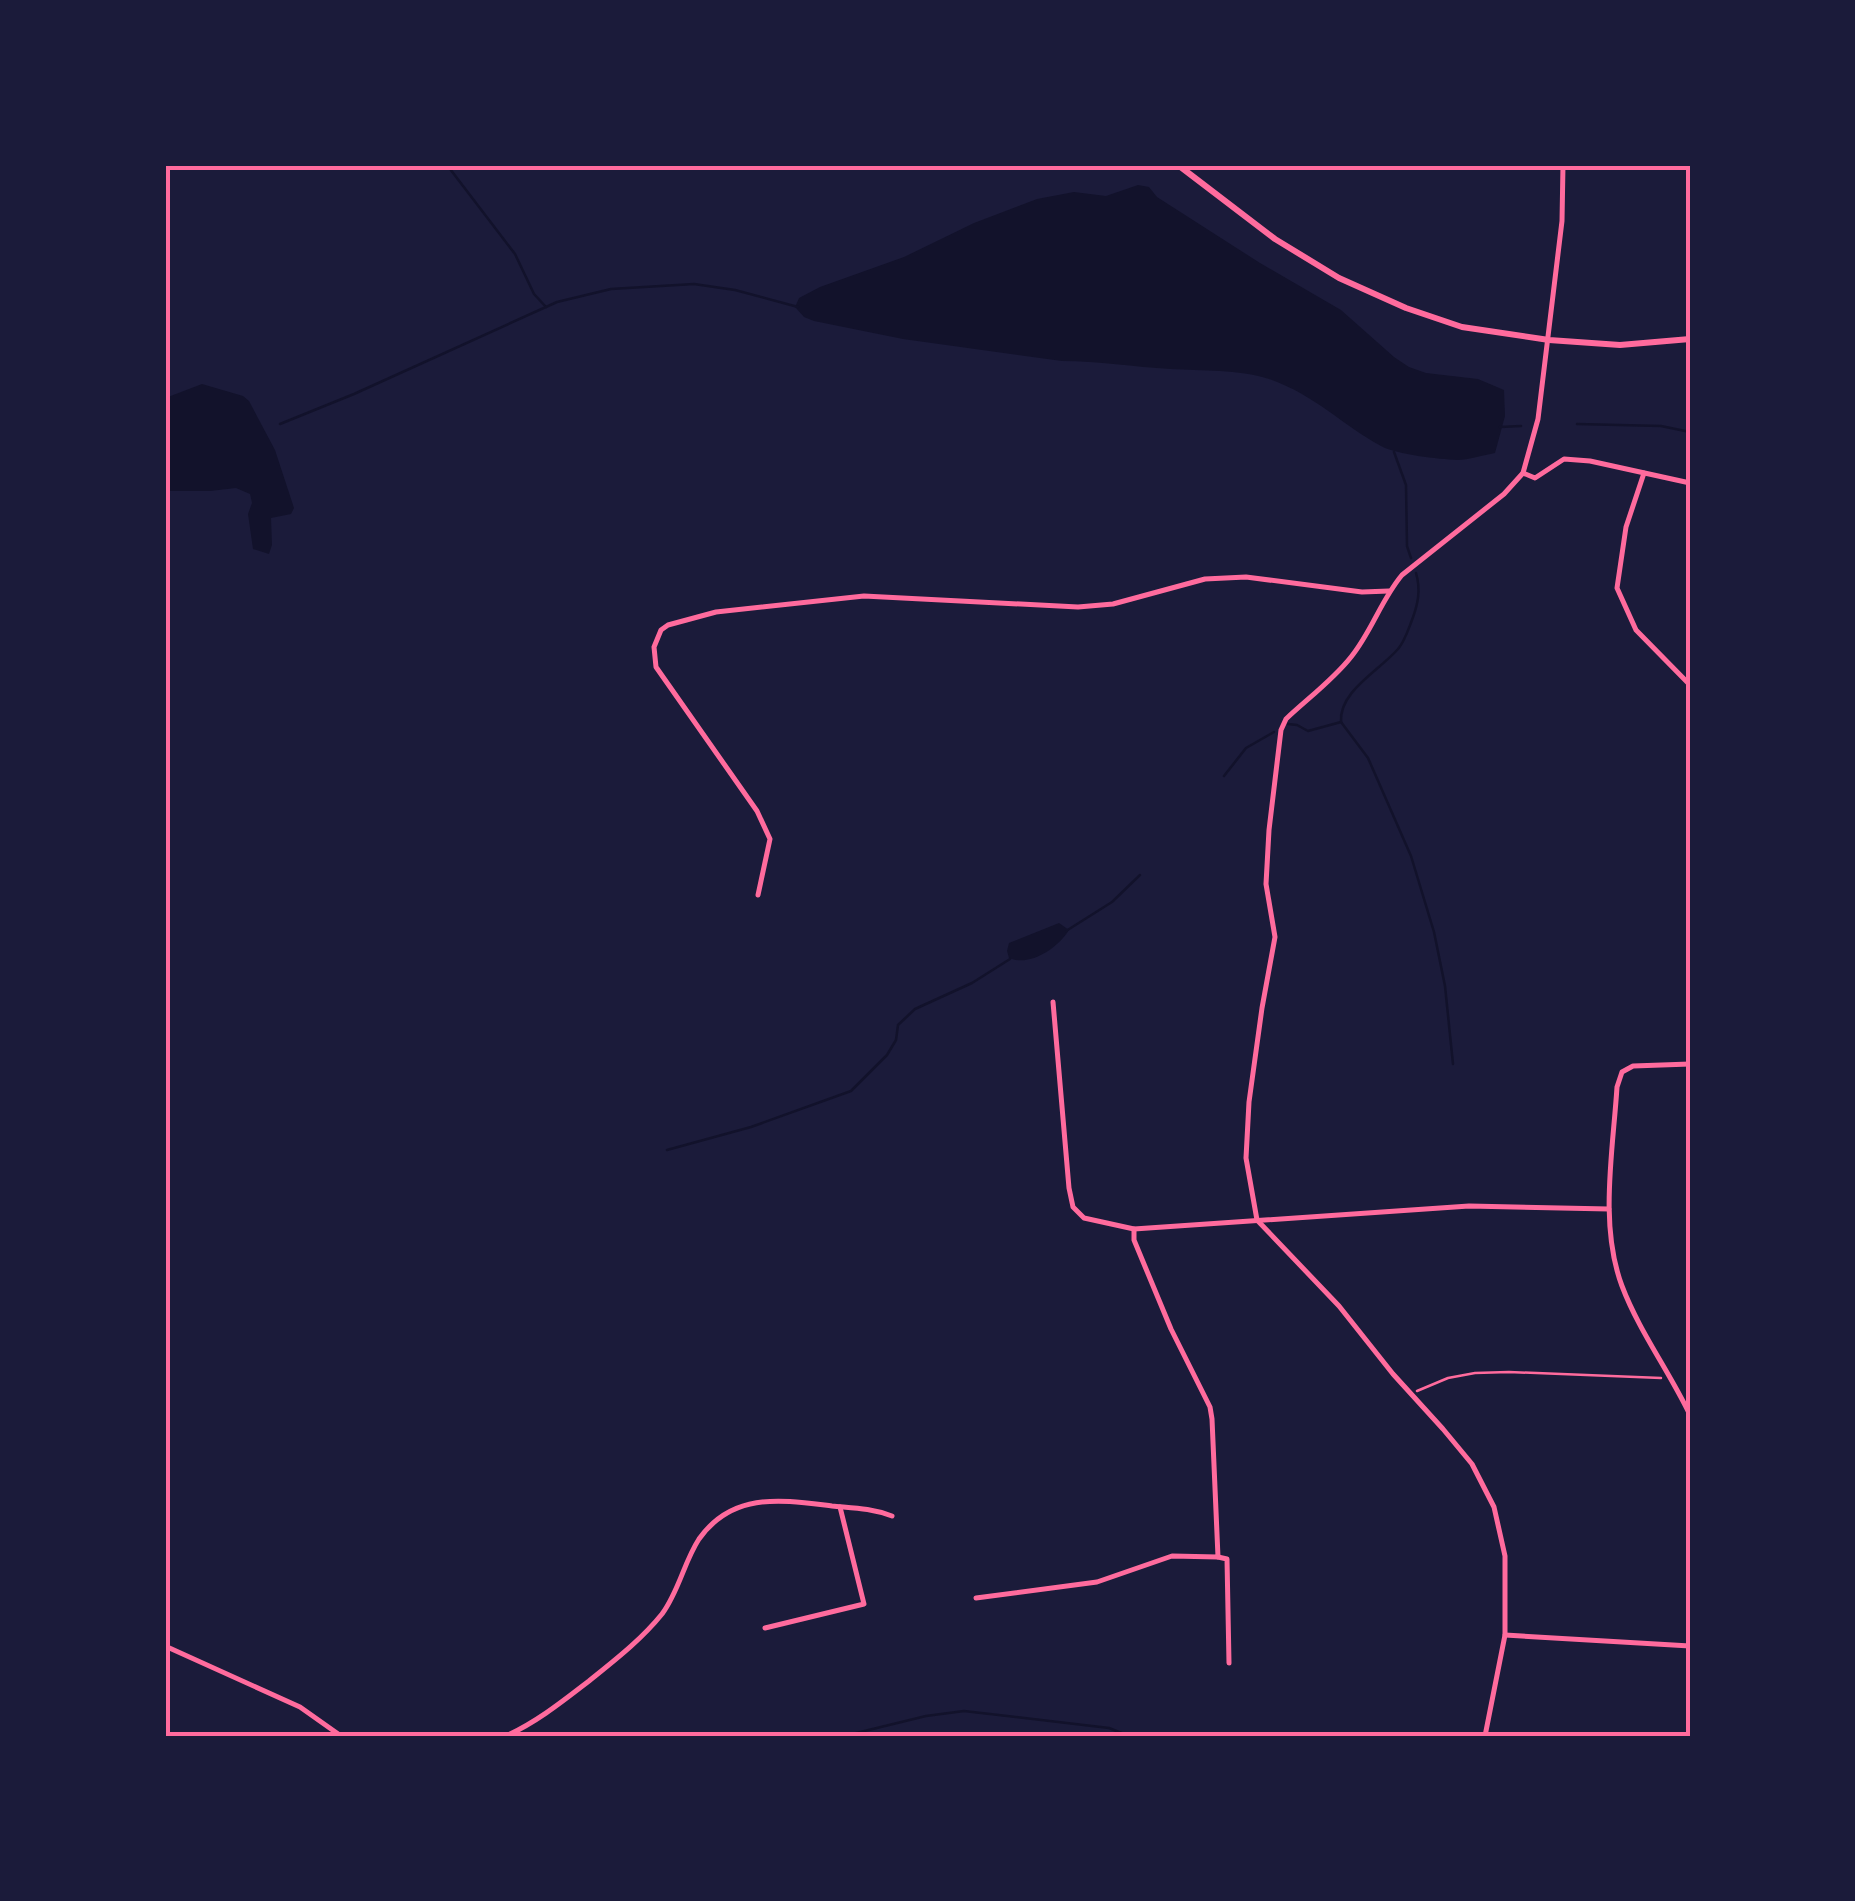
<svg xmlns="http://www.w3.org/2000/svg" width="1855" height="1901" font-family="'Noto Sans',sans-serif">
	<rect width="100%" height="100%" fill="#1b1b3a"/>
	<!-- water -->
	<g fill="#12122b">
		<path d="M 1138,185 L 1149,187 L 1157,197 L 1260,263 L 1341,310 L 1394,357 L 1409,367 L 1426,373 L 1478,379 L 1504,390 L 1505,416 L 1495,453 C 1483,455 1469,460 1457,460 C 1438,459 1398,455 1381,446 C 1342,425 1315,395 1269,379 C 1238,369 1202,371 1170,369 C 1134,367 1098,361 1062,361 L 903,339 L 814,321 L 804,317 L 795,307 L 799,298 L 820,287 L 904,257 L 974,223 L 1037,199 L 1074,192 L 1106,196 Z"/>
		<path d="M 202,384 L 243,396 L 249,401 L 275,450 L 294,508 L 291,514 L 271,518 L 272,545 L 269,554 L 253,549 L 248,514 L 252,503 L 250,494 L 236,488 L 210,491 L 165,491 L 165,395 L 168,397 Z"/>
		<path d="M 1059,923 L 1069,930 C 1058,948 1030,967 1009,958 L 1007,951 L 1009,943 Z"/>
	</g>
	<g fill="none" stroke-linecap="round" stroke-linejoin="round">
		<!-- stream -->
		<g stroke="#12122b" stroke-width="2.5">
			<path d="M 447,165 L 515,254 L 534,294 L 546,307"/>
			<path d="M 280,424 L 354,394 L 557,302 L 611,289 L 694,284 L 735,290 L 798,307"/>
			<path d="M 1577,424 L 1661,426 L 1690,432"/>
			<path d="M 1500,427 L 1521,426"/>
			<path d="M 1394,452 L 1406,485 L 1407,546 L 1411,558"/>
			<path d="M 1341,722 L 1368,758 L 1411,856 L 1434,932 L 1445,986 L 1453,1064"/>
			<path d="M 1288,724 L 1297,725 L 1308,731 L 1341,722 C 1339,691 1379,671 1398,649 C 1405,641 1408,630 1412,620 C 1418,604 1421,590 1416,573"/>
			<path d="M 1224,776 L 1246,748 L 1274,732"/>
			<path d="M 1066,931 L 1112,902 L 1140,875"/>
			<path d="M 667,1150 L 751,1127 L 851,1091 L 887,1055 L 896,1040 L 898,1025 L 915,1009 L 972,983 L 1010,959"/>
			<path d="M 844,1736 L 926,1716 L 964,1711 L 1109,1728 L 1129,1736"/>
		</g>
		<!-- path -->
		<path stroke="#ff6b9d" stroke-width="2.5" d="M 1417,1391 L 1448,1378 L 1475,1373 L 1509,1372 L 1661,1378"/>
		<!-- minor -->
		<g stroke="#ff6b9d" stroke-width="5">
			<path d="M 1523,473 L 1535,478 L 1564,459 L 1590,461 L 1690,483"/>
			<path d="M 1644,473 L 1626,527 L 1617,588 L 1636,630 L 1690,685"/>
			<path d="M 758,895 L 770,839 L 757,811 L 656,667 L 654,647 L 661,630 L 668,625 L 716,612 L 864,596 L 1078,607 L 1113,604 L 1205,579 L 1246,577 L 1362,592 L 1389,591"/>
			<path d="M 1053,1002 L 1069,1188 L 1073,1207 L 1084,1218 L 1134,1229 L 1469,1206 L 1609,1209"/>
			<path d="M 1690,1064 L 1633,1066 L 1622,1072 L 1617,1087 C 1613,1151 1599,1225 1622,1286 C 1639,1331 1669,1371 1690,1415"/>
			<path d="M 1218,1557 L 1227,1559 L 1229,1663"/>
			<path d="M 976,1598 L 1097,1582 L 1172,1556 L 1218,1557 L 1212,1419 L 1210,1407 L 1171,1329 L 1134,1240 L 1134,1229"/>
			<path d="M 765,1628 L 864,1604 L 840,1507"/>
			<path d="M 1505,1635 L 1690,1646"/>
			<path d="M 165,1646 L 300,1707 L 341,1736"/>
			<path d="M 506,1736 C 537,1722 563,1701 589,1681 C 615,1660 641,1640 662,1614 C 679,1591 684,1562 699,1539 C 733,1491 783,1500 832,1506 C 853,1508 871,1508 892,1516"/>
			<path d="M 1485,1736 L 1505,1635 L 1505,1556 L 1494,1507 L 1472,1464 L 1443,1429 L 1393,1374 L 1339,1306 L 1257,1220 L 1246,1158 L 1249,1102 L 1262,1008 L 1275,937 L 1266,884 L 1269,830 L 1281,730 L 1286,719 C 1307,699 1333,680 1351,657 C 1372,631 1381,600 1402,575 L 1504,494 L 1523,473 L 1538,419 L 1562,221 L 1563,165"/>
		</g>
		<!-- tertiary -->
		<path stroke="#ff6b9d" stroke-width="6" d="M 1178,165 L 1275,239 L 1339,278 L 1406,308 L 1462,327 L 1549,340 L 1620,345 L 1690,339"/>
	</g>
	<!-- border -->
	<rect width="1855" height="1901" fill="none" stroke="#1b1b3a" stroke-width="335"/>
	<rect x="168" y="168" width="1520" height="1566" fill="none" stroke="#ff6b9d" stroke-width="4"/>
</svg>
